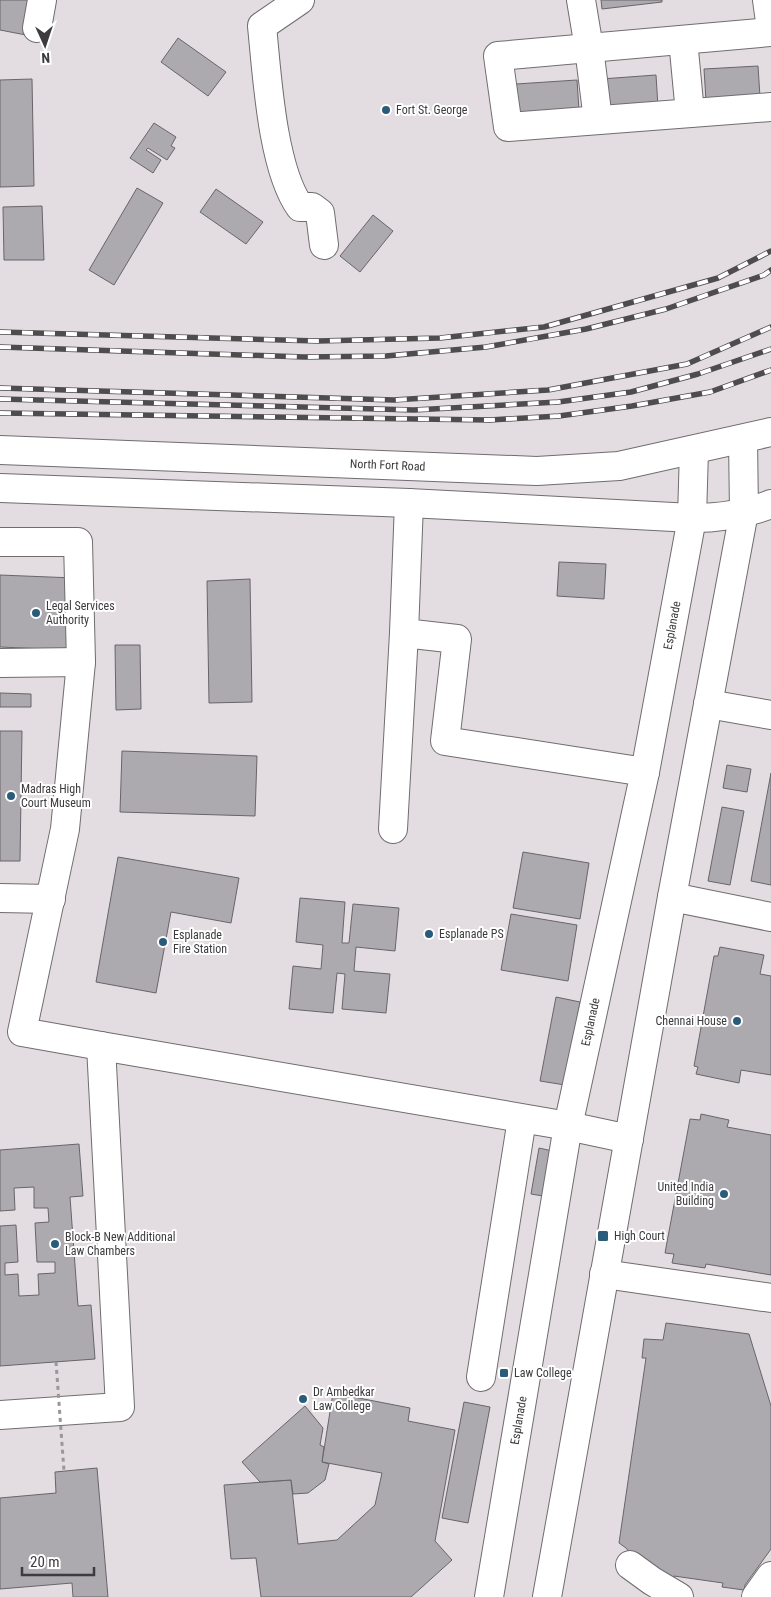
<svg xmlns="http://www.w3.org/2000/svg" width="771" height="1597" font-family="'Roboto Condensed',sans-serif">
	<rect width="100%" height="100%" fill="#e3dde1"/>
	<!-- building -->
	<g fill="#adaaaf" stroke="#68656a">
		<path d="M 0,0 L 32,0 L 26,35 L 0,30 Z"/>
		<path d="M 601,0 L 662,0 L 662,2 L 602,9 Z"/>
		<path d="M 178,38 L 226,72 L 208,96 L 161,62 Z"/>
		<path d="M 758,66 L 760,97 L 706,101 L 704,69 Z"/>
		<path d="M 656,75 L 658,107 L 603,110 L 601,79 Z"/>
		<path d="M 32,79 L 34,186 L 0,187 L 0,80 Z"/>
		<path d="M 577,80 L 579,110 L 518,113 L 516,84 Z"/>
		<path d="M 154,123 L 176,137 L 171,146 L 175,148 L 167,160 L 148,148 L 146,150 L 161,160 L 153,173 L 130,158 Z"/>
		<path d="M 137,188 L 163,203 L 114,285 L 89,270 Z"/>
		<path d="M 216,189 L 263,222 L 246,244 L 200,212 Z"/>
		<path d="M 42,206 L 44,260 L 4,260 L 3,207 Z"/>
		<path d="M 373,215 L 393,231 L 360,272 L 340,256 Z"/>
		<path d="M 559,562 L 606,564 L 604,599 L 557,596 Z"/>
		<path d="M 0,575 L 74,578 L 71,650 L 0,647 Z"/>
		<path d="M 250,579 L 252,702 L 209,703 L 207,581 Z"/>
		<path d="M 115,645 L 140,645 L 141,709 L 116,710 Z"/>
		<path d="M 0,693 L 31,694 L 31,707 L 0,707 Z"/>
		<path d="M 0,731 L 22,731 L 20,861 L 0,861 Z"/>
		<path d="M 122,751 L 257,756 L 255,816 L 120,812 Z"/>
		<path d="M 727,765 L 751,769 L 747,792 L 723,788 Z"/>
		<path d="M 771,773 L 771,885 L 751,881 Z"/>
		<path d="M 722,807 L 744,811 L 730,885 L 708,881 Z"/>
		<path d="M 523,852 L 589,863 L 580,919 L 513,908 Z"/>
		<path d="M 118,857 L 239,878 L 231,923 L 171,912 L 156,993 L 96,982 Z"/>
		<path d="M 300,898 L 345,902 L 342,943 L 349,943 L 353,904 L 399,908 L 395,951 L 356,947 L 354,971 L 390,974 L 386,1013 L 342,1009 L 345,974 L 337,973 L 333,1013 L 289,1009 L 293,966 L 321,969 L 323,945 L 296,942 Z"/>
		<path d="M 511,914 L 577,925 L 568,981 L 501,970 Z"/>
		<path d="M 720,947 L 764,955 L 760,974 L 771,976 L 771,1075 L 741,1070 L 739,1083 L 696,1074 L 698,1067 L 694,1066 L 714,956 L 718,956 Z"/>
		<path d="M 556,997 L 580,1002 L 565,1085 L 540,1081 Z"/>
		<path d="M 701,1114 L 729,1120 L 727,1127 L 771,1135 L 771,1275 L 706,1264 L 705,1268 L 672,1263 L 674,1254 L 665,1253 L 690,1119 L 700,1120 Z"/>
		<path d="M 79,1144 L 83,1196 L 70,1197 L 78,1306 L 91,1305 L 95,1359 L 0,1366 L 0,1226 L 16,1225 L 18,1262 L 5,1263 L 5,1275 L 18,1274 L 19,1296 L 39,1295 L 38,1274 L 55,1273 L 55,1262 L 37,1262 L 35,1223 L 49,1222 L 48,1208 L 34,1208 L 34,1187 L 14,1188 L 15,1210 L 0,1211 L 0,1150 Z"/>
		<path d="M 539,1148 L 557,1152 L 549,1197 L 531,1194 Z"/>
		<path d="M 666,1323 L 749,1334 L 771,1406 L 771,1549 L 745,1585 L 744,1590 L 722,1587 L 723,1583 L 674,1576 L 674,1580 L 637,1561 L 626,1548 L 619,1543 L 646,1358 L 642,1358 L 644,1339 L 663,1340 Z"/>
		<path d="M 333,1393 L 410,1408 L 408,1421 L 455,1430 L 435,1541 L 452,1560 L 411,1597 L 261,1597 L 256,1558 L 231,1559 L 224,1485 L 291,1480 L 298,1544 L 337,1540 L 375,1505 L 382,1473 L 322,1462 Z"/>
		<path d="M 464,1402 L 490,1407 L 468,1523 L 442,1518 Z"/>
		<path d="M 305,1406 L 323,1428 L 320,1445 L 324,1447 L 322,1462 L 329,1464 L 325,1480 L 308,1493 L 293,1494 L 291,1480 L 260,1482 L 242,1462 Z"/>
		<path d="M 97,1468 L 108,1597 L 73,1597 L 72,1583 L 0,1589 L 0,1498 L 56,1493 L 55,1472 Z"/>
	</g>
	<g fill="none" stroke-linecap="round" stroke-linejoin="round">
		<defs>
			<g id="minor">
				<path d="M 300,0 L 262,26 C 267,75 272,168 300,207 L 312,207 L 320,213 L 324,245"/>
				<path d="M 581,0 L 589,48 L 598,120"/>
				<path d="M 767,0 L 771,29"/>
				<path d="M 37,28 L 42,0"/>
				<path d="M 771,32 L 498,56 L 508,127 L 771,107"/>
				<path d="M 683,40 L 690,113"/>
				<path d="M 409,503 L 404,633 L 457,639 L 445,741 L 645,772"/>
				<path d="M 0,542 L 78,542 L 81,662"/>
				<path d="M 0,663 L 81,662 L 65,829 L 22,1032 L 101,1046"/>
				<path d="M 708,704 L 771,715"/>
				<path d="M 393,829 L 404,633"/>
				<path d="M 672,897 L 771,917"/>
				<path d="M 0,898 L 51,899"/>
				<path d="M 604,1274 L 771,1298"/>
				<path d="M 481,1377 L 522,1119"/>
				<path d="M 0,1415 L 120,1407 L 101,1046 L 568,1126 L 629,1139"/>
				<path d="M 630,1565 L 652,1581 L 679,1597"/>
				<path d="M 756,1597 L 771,1576"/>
			</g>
			<g id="major">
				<path id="s1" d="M 0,450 L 537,471 L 619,466 L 771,432"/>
				<path d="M 0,488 L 409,503 L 692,518 C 718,518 746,514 771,504"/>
				<path id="s2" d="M 489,1597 L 568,1126 L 645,772 L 692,518 L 694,450"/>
				<path d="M 547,1597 L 672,897 L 744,512 L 743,439"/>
			</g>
		</defs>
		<!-- minor casing -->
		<use href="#minor" stroke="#716c6f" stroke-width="30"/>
		<!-- major casing -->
		<use href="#major" stroke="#716c6f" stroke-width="30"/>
		<!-- minor -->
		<use href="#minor" stroke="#fff" stroke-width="28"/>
		<!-- major -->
		<use href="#major" stroke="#fff" stroke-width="28"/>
		<defs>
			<g id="rail">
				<path d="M 0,332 L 318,341 L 440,338 L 544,327 L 718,278 L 771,251"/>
				<path d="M 0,347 L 304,357 L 386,356 L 486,347 L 586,329 L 666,309 L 764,275 L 771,270"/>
				<path d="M 0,388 L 394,400 L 548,390 L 687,364 L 771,327"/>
				<path d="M 0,399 L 414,410 L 558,402 L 631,392 L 698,374 L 771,349"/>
				<path d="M 0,413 L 490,420 L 559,416 L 632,406 L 710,392 L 771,370"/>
			</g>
		</defs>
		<!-- rail casing -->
		<use href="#rail" stroke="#4f4c4e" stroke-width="5.5"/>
		<!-- rail -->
		<use href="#rail" stroke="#fff" stroke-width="4" stroke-dasharray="11" stroke-linecap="butt"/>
		<!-- path-bridge -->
		<path stroke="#9b9699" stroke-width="3" stroke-dasharray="4 4" stroke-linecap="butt" d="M 56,1362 L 64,1471"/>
	</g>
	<!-- markers -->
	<g fill="#2a5b79" stroke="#fff" stroke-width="2">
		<circle cx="386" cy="110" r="5"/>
		<circle cx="36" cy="613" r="5"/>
		<circle cx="11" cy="796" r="5"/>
		<circle cx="429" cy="934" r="5"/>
		<circle cx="163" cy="942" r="5"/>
		<circle cx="737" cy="1021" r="5"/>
		<circle cx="724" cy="1194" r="5"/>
		<rect x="597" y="1230" width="12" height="12" rx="2.5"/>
		<circle cx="55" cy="1244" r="5"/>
		<rect x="499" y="1368" width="10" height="10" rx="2.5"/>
		<circle cx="303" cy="1399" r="5"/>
	</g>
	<g text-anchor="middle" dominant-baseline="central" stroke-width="4" stroke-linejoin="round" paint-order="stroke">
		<!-- poi labels -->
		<g font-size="12" fill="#3d3b3d" stroke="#fff" text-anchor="start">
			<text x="396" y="110">Fort St. George</text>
			<text x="46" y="606">Legal Services<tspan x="46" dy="14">Authority</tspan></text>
			<text x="21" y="789">Madras High<tspan x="21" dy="14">Court Museum</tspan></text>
			<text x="439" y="934">Esplanade PS</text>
			<text x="173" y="935">Esplanade<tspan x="173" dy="14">Fire Station</tspan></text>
			<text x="727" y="1021" text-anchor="end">Chennai House</text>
			<text x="714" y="1187" text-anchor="end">United India<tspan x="714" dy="14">Building</tspan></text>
			<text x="614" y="1236">High Court</text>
			<text x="65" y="1237">Block-B New Additional<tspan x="65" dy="14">Law Chambers</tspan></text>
			<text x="514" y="1373">Law College</text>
			<text x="313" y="1392">Dr Ambedkar<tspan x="313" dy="14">Law College</tspan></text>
		</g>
		<!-- street labels -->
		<g font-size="12" fill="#3d3b3d" stroke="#fff">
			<text stroke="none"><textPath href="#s1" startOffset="388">North Fort Road</textPath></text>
			<text stroke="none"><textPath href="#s2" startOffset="989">Esplanade</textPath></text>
			<text stroke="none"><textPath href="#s2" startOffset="584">Esplanade</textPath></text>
			<text stroke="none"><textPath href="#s2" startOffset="179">Esplanade</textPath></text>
		</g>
	</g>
	<!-- north arrow -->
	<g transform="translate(45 45) rotate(177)" stroke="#ffffff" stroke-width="4" paint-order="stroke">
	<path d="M0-4L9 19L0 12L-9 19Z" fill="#3d3b3d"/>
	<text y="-8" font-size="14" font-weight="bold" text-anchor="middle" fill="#3d3b3d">N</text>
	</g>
	<!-- scale -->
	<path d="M22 1567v8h72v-8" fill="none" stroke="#3d3b3d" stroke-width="2.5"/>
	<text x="30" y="1567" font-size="15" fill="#3d3b3d" stroke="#ffffff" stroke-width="4" paint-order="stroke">20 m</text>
</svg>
